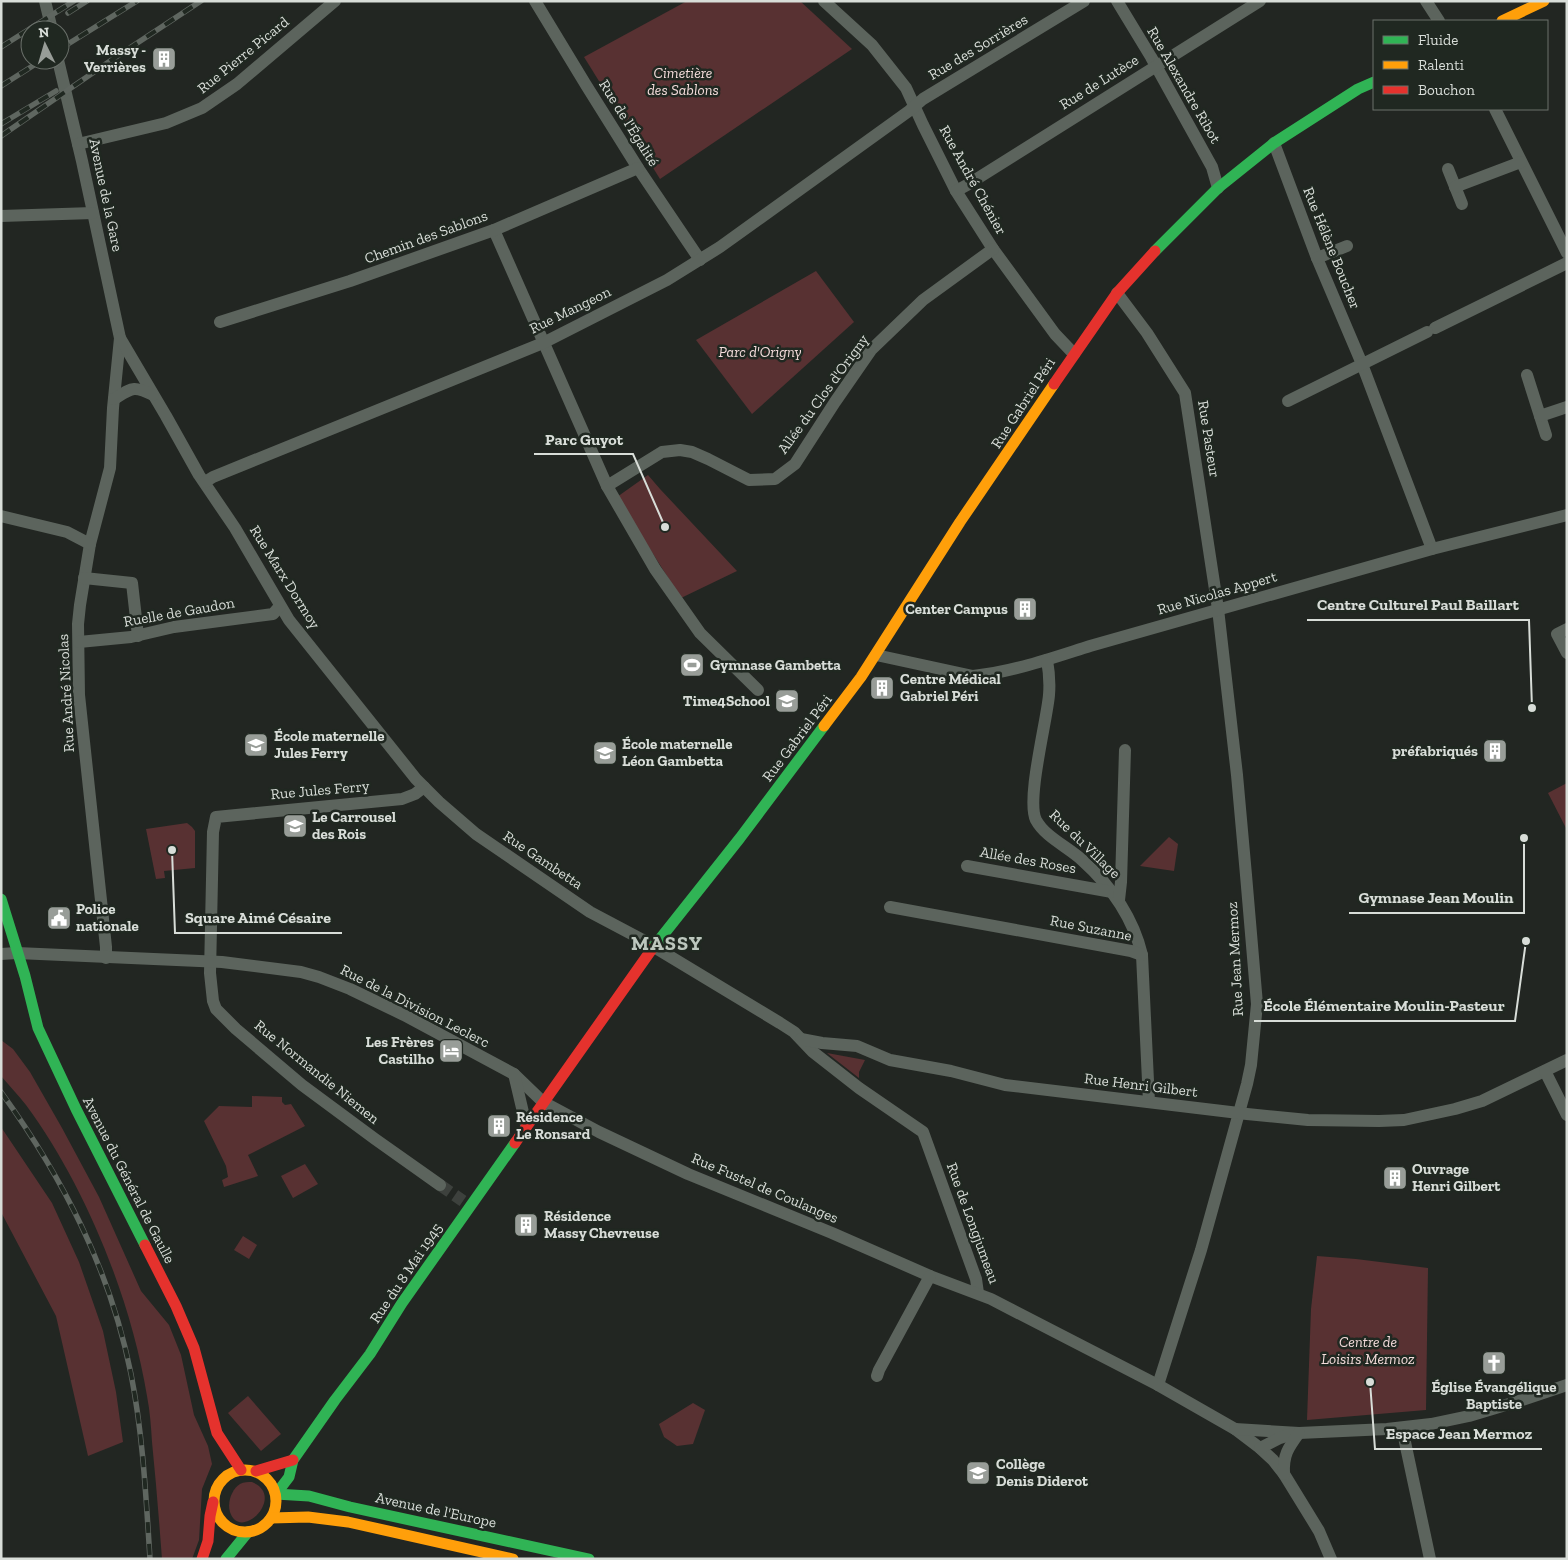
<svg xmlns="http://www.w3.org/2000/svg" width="1568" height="1560" font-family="'Zilla Slab',serif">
	<rect width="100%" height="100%" fill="#222622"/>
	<!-- green -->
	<g fill="#583132">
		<path d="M 687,1 L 800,1 L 852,49 L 660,179 L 584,57 Z"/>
		<path d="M 816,271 L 854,322 L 752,414 L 696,340 Z"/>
		<path d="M 648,475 L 660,489 L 737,571 L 681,598 L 617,497 Z"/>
		<path d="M 1567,783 L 1567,830 L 1548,793 Z"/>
		<path d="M 187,823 L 192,827 L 195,831 L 195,868 L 164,871 L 165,878 L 156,879 L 146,829 Z"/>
		<path d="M 1169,837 L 1178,844 L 1174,871 L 1140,866 Z"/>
		<path d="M 1,1040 L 13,1049 L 30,1072 L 62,1128 L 99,1197 L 141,1291 L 169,1325 L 181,1355 L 194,1415 L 208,1446 L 212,1464 L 202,1489 L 199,1540 L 192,1559 L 162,1559 C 159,1520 156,1481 152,1442 C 151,1427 150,1411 147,1396 C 131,1298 85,1185 26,1105 C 18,1095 9,1085 1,1076 Z"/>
		<path d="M 827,1053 L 865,1060 L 859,1072 L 859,1078 Z"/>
		<path d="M 252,1096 L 282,1097 L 282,1102 L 285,1105 L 291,1104 L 305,1126 L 248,1155 L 258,1176 L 224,1187 L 222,1180 L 228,1177 L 226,1166 L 204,1121 L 219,1106 L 252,1107 Z"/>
		<path d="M 1,1127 L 52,1203 L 79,1262 L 103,1331 L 116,1392 L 123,1442 L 88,1456 L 56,1316 L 1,1212 Z"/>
		<path d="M 305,1164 L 318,1184 L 293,1198 L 281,1176 Z"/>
		<path d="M 243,1236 L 257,1245 L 249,1259 L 234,1250 Z"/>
		<path d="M 1317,1256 L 1356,1259 L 1428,1268 L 1426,1410 L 1307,1420 L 1311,1309 Z"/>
		<path d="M 248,1396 L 281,1434 L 261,1451 L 228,1413 Z"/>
		<path d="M 693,1403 L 705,1410 L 693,1444 L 677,1446 L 664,1437 L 659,1424 Z"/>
		<path d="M 252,1482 C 287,1496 240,1543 230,1512 C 227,1502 232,1489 240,1484 C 244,1482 248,1482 252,1482 Z"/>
	</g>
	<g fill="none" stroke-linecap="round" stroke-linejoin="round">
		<!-- street-tunnel -->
		<path stroke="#3d413d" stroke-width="12" stroke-dasharray="12 6" stroke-linecap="butt" d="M 440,1185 L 463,1201"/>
		<!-- street -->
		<g stroke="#5c645d" stroke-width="12">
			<path d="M 45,1 L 52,30"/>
			<path d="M 535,1 L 586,85 L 638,168 L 700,260"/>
			<path d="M 824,1 L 872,45 L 906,88 L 923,125 L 956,191 L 993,249 L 1055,334 L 1074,354"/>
			<path d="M 1117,1 L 1151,57 L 1212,167 L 1218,188"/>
			<path d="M 1426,1 L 1439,21"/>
			<path d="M 58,60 L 82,161 L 120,338 L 113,408 L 110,468 L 90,544 L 80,605 L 78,624 L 79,695 L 106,947 L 106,958"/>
			<path d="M 1495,109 L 1567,253"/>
			<path d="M 1274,143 L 1317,258 L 1362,364 L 1432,549"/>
			<path d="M 78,144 L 166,123 L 202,108 L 237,84 L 335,1"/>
			<path d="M 1448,169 L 1462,204"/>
			<path d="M 1455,187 L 1521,162"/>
			<path d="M 956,191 L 967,185 L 1260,1"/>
			<path d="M 1,216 L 93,213"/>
			<path d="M 494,230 L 607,486 L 655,569 L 700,633 L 758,690"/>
			<path d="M 1317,258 L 1347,246"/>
			<path d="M 1117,293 L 1147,333 L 1185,393 L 1218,609 L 1237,775 L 1246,875 L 1257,1004 L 1251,1065 L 1247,1084 L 1201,1250 L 1158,1385"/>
			<path d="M 220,322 L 350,281 L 494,230 L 638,168"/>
			<path d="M 1435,328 L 1567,263"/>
			<path d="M 120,338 L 166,416 L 199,475 L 235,528 L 289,620 L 416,779 L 439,802 L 476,834 L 590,912 L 641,939 L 780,1023 L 794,1032 L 813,1052 L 859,1088 L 923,1132 L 976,1279 L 978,1293"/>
			<path d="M 1527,375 L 1546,435"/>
			<path d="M 114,399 C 132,388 133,385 153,395"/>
			<path d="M 1288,401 L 1427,332"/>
			<path d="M 1540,416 L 1567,407"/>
			<path d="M 205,482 L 213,477 L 543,343 L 667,280 L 720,247 L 909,111 L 923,99 L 1084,1"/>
			<path d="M 607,486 L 662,452 L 680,450 L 692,452 L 708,459 L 749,480 L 775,479 L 795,464 L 835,402 L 871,350 L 923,300 L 993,249"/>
			<path d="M 1,516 L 67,532 L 90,544"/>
			<path d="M 84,578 L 132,583 L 138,636"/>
			<path d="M 1567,629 L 1557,634 L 1567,653"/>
			<path d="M 79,642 L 131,637 L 174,627 L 273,614 L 280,606"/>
			<path d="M 876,655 L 973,676 C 1013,672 1052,658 1090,646 L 1432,549 L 1567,515"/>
			<path d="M 1047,660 C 1049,671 1050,683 1049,695 C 1047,720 1026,800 1036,820 C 1045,837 1068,847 1082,860 C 1111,886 1133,917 1142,955 L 1149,1102"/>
			<path d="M 424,787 L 415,794 L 402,799 L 216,817 L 213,832 L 210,973 L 213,1001 L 216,1009 L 236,1029 L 302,1085 L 375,1139 L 440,1185"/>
			<path d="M 967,866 L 1112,892"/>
			<path d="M 1119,900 L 1121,882 L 1125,750"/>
			<path d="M 890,907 L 1131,951 L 1142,955"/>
			<path d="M 1,954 L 17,953 L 222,962 L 301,972 L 319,977 L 350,989 L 404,1015 L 514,1074 L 543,1102 L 599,1132 L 688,1174 L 832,1233 L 930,1276 L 991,1299 L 1158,1385 L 1235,1429 L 1260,1448 L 1273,1460 L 1284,1474 L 1319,1531 L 1331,1559"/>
			<path d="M 801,1039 L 822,1043 L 857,1046 L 890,1060 L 951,1071 L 1005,1085 L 1247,1114 L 1308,1120 L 1379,1121 L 1404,1120 L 1455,1109 L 1482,1101 L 1567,1060"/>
			<path d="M 1545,1071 L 1567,1115"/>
			<path d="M 514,1074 L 526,1125"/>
			<path d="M 877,1376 L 879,1370 L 930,1276"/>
			<path d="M 1402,1428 L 1430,1559"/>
			<path d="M 1235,1429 L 1299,1433 L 1387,1429 L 1431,1424 L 1469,1416 L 1519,1401 L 1567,1385"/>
			<path d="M 1260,1448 L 1280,1438 L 1292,1434"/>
			<path d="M 1284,1474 C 1283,1455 1288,1448 1299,1433"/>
		</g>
		<!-- fast -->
		<g stroke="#30b455" stroke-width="11">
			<path d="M 1155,251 L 1218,188 L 1274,143 L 1358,89 L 1374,82"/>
			<path d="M 1,899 L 25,976 L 38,1028 L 76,1109 L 145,1245"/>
			<path d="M 652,949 L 740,838 L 824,726"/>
			<path d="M 276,1494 L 289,1477 L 293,1460 L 335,1400 L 370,1354 L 402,1303 L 515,1143"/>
			<path d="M 276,1494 L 309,1496 L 350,1507 L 589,1559"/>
			<path d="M 226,1559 L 248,1532"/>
		</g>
		<!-- slow -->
		<g stroke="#ff9f0a" stroke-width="11">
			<path d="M 1502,21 L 1544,1"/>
			<path d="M 824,726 L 861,677 L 960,522 L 1054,384"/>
			<circle cx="245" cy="1501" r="31"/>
			<path d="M 271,1518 L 308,1517 L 348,1522 L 513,1559"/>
		</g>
		<!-- jam -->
		<g stroke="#e5322d" stroke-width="11">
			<path d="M 1054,384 L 1117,293 L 1155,251"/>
			<path d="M 515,1143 L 652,949"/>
			<path d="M 145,1245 L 176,1306 L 194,1348 L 217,1433 L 241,1470"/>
			<path d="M 256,1471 L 293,1460"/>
			<path d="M 202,1559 L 208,1541 L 210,1516 L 213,1502"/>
		</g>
		<defs>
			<g id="rail">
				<path d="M 68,13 L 87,1"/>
				<path d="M 1,47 L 74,1"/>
				<path d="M 60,49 L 137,1"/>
				<path d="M 1,86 L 42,60"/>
				<path d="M 1,124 L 56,91"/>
				<path d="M 1,136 L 113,59 L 201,1"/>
				<path d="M 1,1092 C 63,1178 110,1269 131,1374 C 143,1435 146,1497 150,1559"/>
			</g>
		</defs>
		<!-- rail casing -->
		<use href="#rail" stroke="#5f6660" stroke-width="5.5"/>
		<!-- rail -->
		<use href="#rail" stroke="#202821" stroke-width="4" stroke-dasharray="11" stroke-linecap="butt"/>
	</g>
	<!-- icons -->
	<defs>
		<symbol id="building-square" viewBox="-11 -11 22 22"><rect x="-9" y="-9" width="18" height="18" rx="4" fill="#989d98" stroke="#202821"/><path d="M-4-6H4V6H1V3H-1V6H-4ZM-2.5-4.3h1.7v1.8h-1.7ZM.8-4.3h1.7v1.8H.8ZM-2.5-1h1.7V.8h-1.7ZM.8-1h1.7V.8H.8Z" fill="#fff"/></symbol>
		<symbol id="stadium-square" viewBox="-11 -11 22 22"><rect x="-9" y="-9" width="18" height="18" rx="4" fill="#989d98" stroke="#202821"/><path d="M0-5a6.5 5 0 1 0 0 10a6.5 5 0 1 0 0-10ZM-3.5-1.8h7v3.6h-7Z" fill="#fff"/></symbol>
		<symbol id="school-square" viewBox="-11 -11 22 22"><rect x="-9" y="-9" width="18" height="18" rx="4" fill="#989d98" stroke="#202821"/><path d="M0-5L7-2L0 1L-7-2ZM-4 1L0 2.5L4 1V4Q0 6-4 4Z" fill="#fff"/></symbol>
		<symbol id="civic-square" viewBox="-11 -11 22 22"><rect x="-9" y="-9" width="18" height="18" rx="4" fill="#989d98" stroke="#202821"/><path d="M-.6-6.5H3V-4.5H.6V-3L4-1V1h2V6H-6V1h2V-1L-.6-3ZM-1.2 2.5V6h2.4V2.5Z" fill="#fff"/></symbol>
		<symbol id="hotel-square" viewBox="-11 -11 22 22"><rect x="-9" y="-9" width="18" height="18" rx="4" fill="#989d98" stroke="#202821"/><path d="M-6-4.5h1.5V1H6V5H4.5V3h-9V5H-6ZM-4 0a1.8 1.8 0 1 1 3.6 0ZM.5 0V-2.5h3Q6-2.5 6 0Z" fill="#fff"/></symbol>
		<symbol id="church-square" viewBox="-11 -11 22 22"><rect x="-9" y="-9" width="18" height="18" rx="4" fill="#989d98" stroke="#202821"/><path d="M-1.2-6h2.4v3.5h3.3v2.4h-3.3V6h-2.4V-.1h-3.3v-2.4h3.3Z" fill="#fff"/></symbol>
	</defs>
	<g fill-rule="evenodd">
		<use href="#building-square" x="150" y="45" width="28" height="28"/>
		<use href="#building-square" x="1011" y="595" width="28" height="28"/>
		<use href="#stadium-square" x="678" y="651" width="28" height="28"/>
		<use href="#building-square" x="868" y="674" width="28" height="28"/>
		<use href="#school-square" x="773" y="687" width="28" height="28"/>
		<use href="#school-square" x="242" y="731" width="28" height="28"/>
		<use href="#building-square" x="1481" y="737" width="28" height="28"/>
		<use href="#school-square" x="591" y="739" width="28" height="28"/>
		<use href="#school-square" x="281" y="812" width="28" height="28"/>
		<use href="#civic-square" x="45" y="904" width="28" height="28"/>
		<use href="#hotel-square" x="437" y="1037" width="28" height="28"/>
		<use href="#building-square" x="485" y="1112" width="28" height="28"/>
		<use href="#building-square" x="1381" y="1164" width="28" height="28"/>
		<use href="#building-square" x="512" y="1211" width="28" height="28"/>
		<use href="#church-square" x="1480" y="1349" width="28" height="28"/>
		<use href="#school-square" x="964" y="1459" width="28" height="28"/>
	</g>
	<g text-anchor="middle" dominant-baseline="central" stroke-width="5" stroke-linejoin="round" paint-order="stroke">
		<!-- street labels -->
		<g font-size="15" fill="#d8ddd8" stroke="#202821">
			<text transform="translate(978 47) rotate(-31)">Rue des Sorrières</text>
			<text transform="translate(243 55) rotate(-39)">Rue Pierre Picard</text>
			<text transform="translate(1099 82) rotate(-32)">Rue de Lutèce</text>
			<text transform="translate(1184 85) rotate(60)">Rue Alexandre Ribot</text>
			<text transform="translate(629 123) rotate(58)">Rue de l'Égalité</text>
			<text transform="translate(973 180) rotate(61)">Rue André Chénier</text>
			<text transform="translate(106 195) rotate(78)">Avenue de la Gare</text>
			<text transform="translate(426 237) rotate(-20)">Chemin des Sablons</text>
			<text transform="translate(1332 248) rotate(68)">Rue Hélène Boucher</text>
			<text transform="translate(570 310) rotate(-26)">Rue Mangeon</text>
			<text transform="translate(823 394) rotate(-54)">Allée du Clos d'Origny</text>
			<text transform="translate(1023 403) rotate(-57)">Rue Gabriel Péri</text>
			<text transform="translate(1209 439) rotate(81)">Rue Pasteur</text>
			<text transform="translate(285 577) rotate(58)">Rue Marx Dormoy</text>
			<text transform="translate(1217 593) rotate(-16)">Rue Nicolas Appert</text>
			<text transform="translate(179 612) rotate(-10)">Ruelle de Gaudon</text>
			<text transform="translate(66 693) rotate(-93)">Rue André Nicolas</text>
			<text transform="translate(797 738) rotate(-53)">Rue Gabriel Péri</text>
			<text transform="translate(320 790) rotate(-5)">Rue Jules Ferry</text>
			<text transform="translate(1085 844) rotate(44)">Rue du Village</text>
			<text transform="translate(543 860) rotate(34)">Rue Gambetta</text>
			<text transform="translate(1028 860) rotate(10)">Allée des Roses</text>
			<text transform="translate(1091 928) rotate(11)">Rue Suzanne</text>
			<text transform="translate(1235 959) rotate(-93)">Rue Jean Mermoz</text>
			<text transform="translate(415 1006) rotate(27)">Rue de la Division Leclerc</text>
			<text transform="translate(317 1072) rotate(39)">Rue Normandie Niemen</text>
			<text transform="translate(1141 1085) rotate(7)">Rue Henri Gilbert</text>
			<text transform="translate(129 1180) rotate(63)">Avenue du Général de Gaulle</text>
			<text transform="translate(765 1188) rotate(23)">Rue Fustel de Coulanges</text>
			<text transform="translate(973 1223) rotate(70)">Rue de Longjumeau</text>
			<text transform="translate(406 1273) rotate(-56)">Rue du 8 Mai 1945</text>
			<text transform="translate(436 1510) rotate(12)">Avenue de l'Europe</text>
		</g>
		<!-- poi labels -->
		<g font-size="15" font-weight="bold" fill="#d8ddd8" stroke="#202821" text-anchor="start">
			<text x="146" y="50" text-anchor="end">Massy -<tspan x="146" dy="17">Verrières</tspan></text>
			<text x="1008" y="609" text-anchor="end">Center Campus</text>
			<text x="710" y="665">Gymnase Gambetta</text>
			<text x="900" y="679">Centre Médical<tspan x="900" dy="17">Gabriel Péri</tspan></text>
			<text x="770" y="701" text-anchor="end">Time4School</text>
			<text x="274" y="736">École maternelle<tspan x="274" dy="17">Jules Ferry</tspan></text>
			<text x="622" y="744">École maternelle<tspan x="622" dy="17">Léon Gambetta</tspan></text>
			<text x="1478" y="751" text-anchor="end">préfabriqués</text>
			<text x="312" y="817">Le Carrousel<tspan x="312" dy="17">des Rois</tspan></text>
			<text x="76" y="909">Police<tspan x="76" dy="17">nationale</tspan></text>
			<text x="434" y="1042" text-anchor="end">Les Frères<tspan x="434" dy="17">Castilho</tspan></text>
			<text x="516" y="1117">Résidence<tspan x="516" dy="17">Le Ronsard</tspan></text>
			<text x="1412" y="1169">Ouvrage<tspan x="1412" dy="17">Henri Gilbert</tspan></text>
			<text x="544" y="1216">Résidence<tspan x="544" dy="17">Massy Chevreuse</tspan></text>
			<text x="1494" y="1387" text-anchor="middle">Église Évangélique<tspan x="1494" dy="17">Baptiste</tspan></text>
			<text x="996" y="1464">Collège<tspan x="996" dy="17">Denis Diderot</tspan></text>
		</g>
		<!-- park labels -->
		<g font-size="15" font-style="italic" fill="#f4dcdb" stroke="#202821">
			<text x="683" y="73">Cimetière<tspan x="683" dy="17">des Sablons</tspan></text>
			<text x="760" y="352">Parc d'Origny</text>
			<text x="1368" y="1342">Centre de<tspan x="1368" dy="17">Loisirs Mermoz</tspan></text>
		</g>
		<!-- district labels -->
		<g font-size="20" font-weight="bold" letter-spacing="1" fill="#bdc7be" stroke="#202821">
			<text x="667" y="943">MASSY</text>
		</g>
	</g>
	<!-- callouts -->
	<path fill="none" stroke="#d8ddd8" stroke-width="2" d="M665 527L633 454H534M1532 708L1529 620H1307M1524 838L1524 913H1349M172 850L175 933H342M1526 941L1515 1021H1254M1370 1382L1375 1449H1542"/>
	<g fill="#d8ddd8" stroke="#202821" stroke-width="2">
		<circle cx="665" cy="527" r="5"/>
		<circle cx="1532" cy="708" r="5"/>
		<circle cx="1524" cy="838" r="5"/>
		<circle cx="172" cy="850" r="5"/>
		<circle cx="1526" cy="941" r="5"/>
		<circle cx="1370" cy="1382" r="5"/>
	</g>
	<g font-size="16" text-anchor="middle" font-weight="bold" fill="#d8ddd8" stroke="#202821" stroke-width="5" stroke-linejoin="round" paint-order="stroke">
		<text x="584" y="445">Parc Guyot</text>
		<text x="1418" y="610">Centre Culturel Paul Baillart</text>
		<text x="1436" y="903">Gymnase Jean Moulin</text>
		<text x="258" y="923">Square Aimé Césaire</text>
		<text x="1384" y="1011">École Élémentaire Moulin-Pasteur</text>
		<text x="1459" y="1439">Espace Jean Mermoz</text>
	</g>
	<!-- border -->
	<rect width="1568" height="1560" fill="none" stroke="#d8ddd8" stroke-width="5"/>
	<!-- legend -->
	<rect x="1373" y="20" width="175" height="90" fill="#202821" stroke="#6a706a"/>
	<rect x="1383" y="36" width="25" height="8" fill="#30b455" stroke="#6a706a"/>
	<text x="1418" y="45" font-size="15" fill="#d8ddd8">Fluide</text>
	<rect x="1383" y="61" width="25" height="8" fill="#ff9f0a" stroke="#6a706a"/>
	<text x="1418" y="70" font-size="15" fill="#d8ddd8">Ralenti</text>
	<rect x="1383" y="86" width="25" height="8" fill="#e5322d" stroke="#6a706a"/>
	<text x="1418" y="95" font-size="15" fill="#d8ddd8">Bouchon</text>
	<!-- north arrow -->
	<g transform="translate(45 45) rotate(355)"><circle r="24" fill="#202821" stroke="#6a706a"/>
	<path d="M0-4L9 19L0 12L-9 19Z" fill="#989d98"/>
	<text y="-8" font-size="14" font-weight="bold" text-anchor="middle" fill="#d8ddd8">N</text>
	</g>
</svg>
